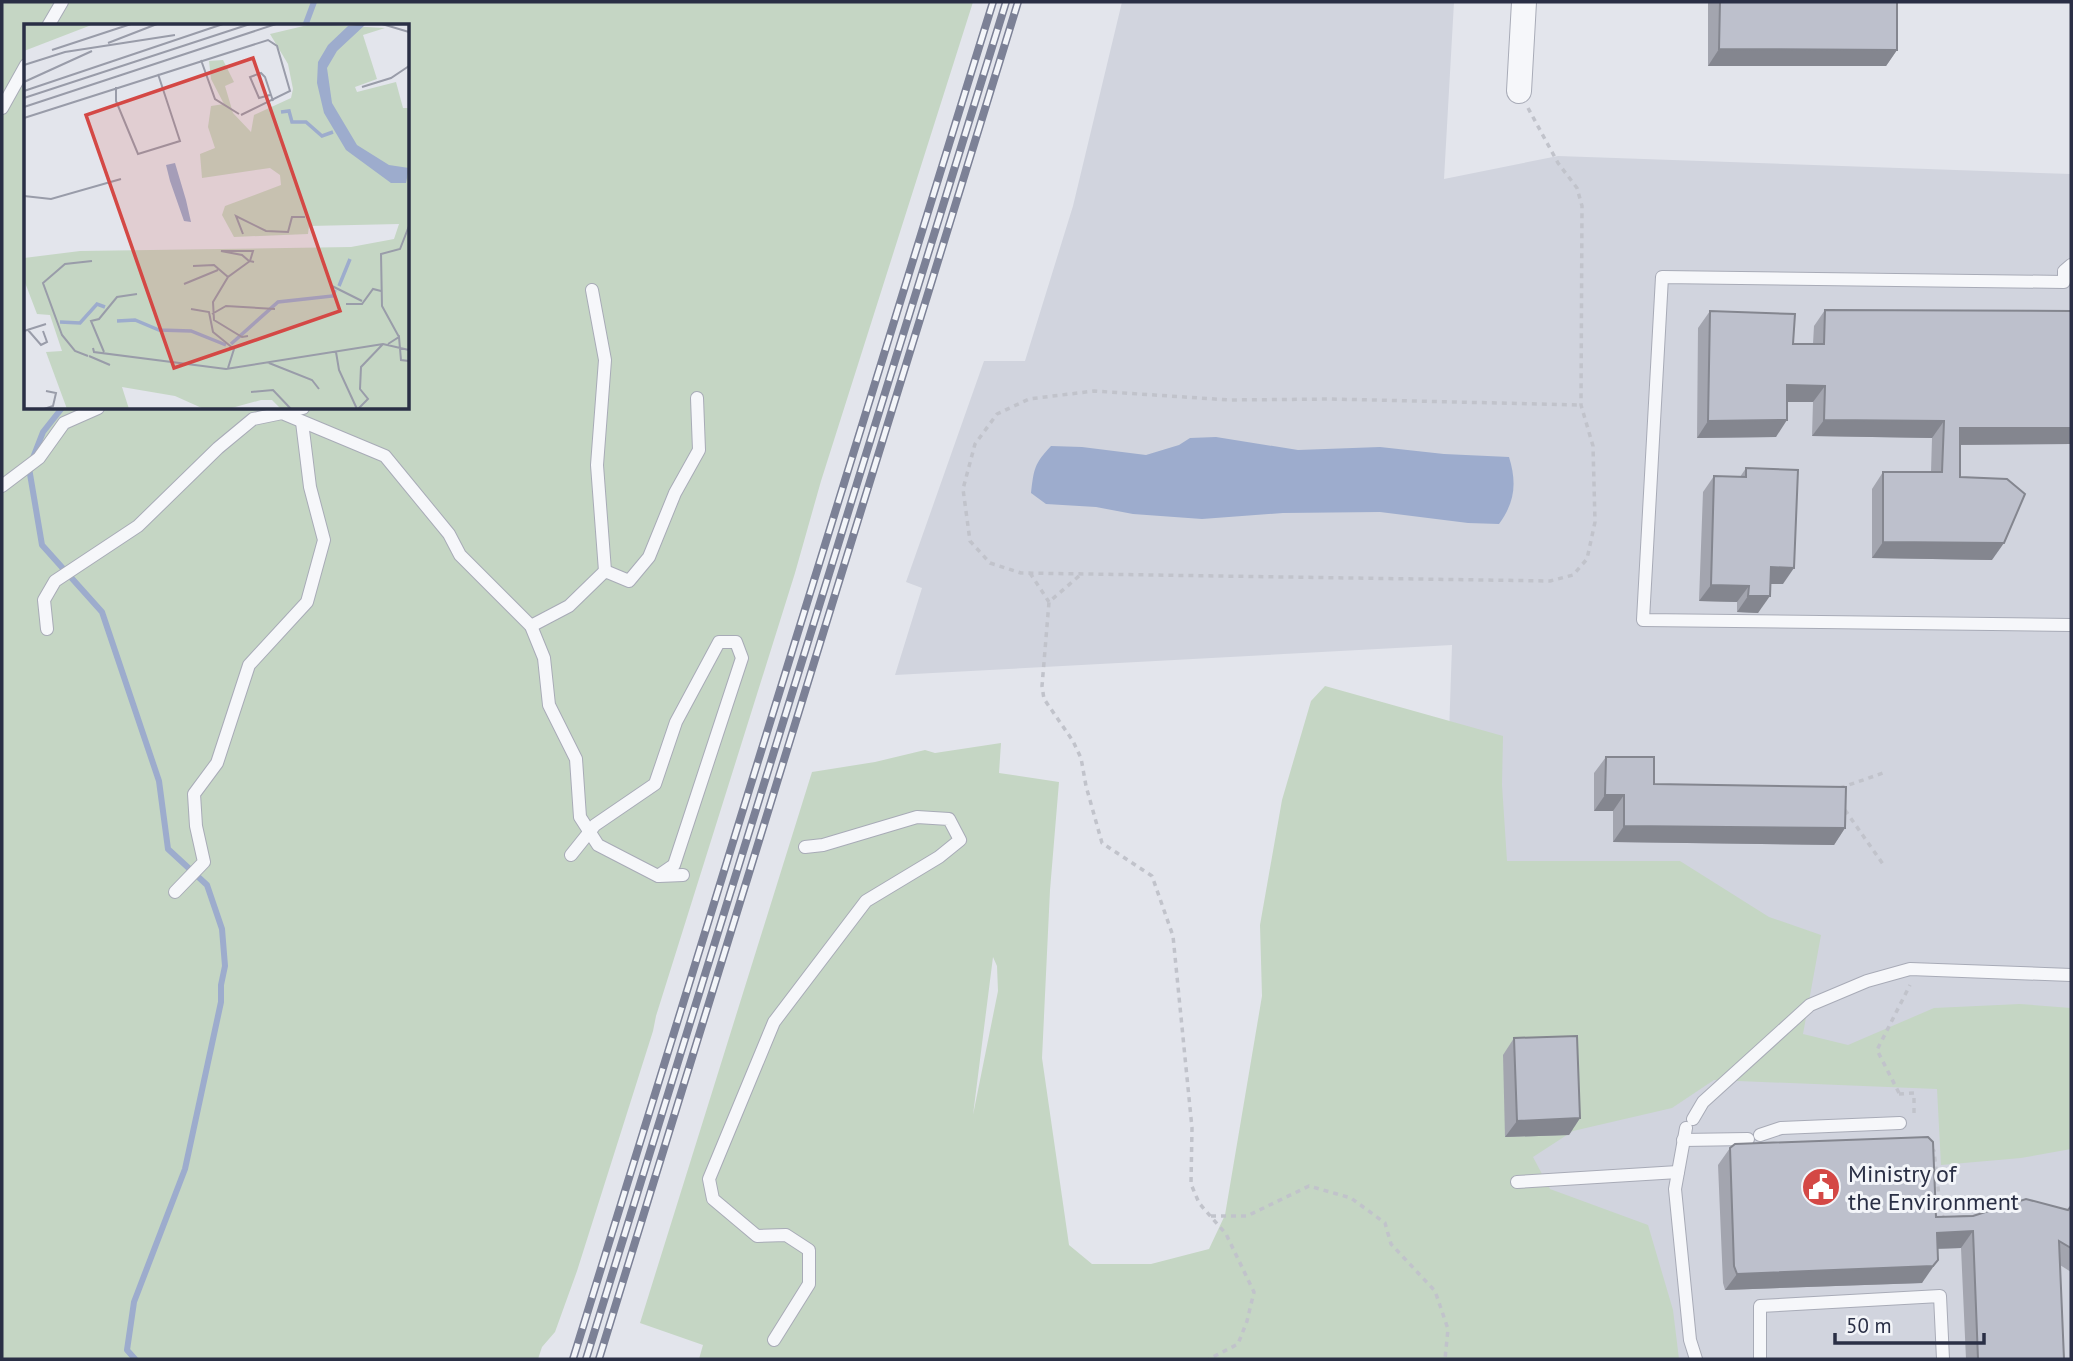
<svg xmlns="http://www.w3.org/2000/svg" width="2073" height="1361" font-family="'PT Sans',sans-serif">
	<rect width="100%" height="100%" fill="#e3e5ec"/>
	<!-- built -->
	<path fill="#d1d4de" d="M 1122,2 L 1454,2 L 1444,179 L 1558,156 L 2071,174 L 2071,1359 L 1428,1359 L 1452,645 L 895,675 L 922,588 L 906,582 L 984,361 L 1025,361 L 1073,206 Z"/>
	<!-- green -->
	<g fill="#c5d6c4" fill-rule="evenodd">
		<path d="M 2,2 L 973,2 L 821,481 L 795,573 L 656,1016 L 653,1031 L 577,1271 L 555,1332 L 542,1347 L 538,1359 L 2,1359 ZM 26,26 L 408,26 L 408,408 L 26,408 Z"/>
		<path d="M 1325,686 L 1503,736 L 1502,785 L 1507,861 L 1680,861 L 1769,917 L 1821,935 L 1803,1034 L 1848,1045 L 1934,1008 L 2020,1004 L 2071,1008 L 2071,1149 L 2021,1158 L 1941,1165 L 1937,1089 L 1714,1080 L 1672,1108 L 1573,1131 L 1533,1157 L 1550,1189 L 1648,1225 L 1673,1310 L 1679,1359 L 699,1359 L 703,1345 L 640,1323 L 812,772 L 875,762 L 925,750 L 935,753 L 1001,743 L 999,773 L 1059,782 L 1050,890 L 1042,1058 L 1069,1245 L 1092,1264 L 1151,1264 L 1209,1249 L 1225,1215 L 1262,996 L 1260,925 L 1282,800 L 1311,701 ZM 993,957 L 997,966 L 998,991 L 973,1115 Z"/>
	</g>
	<!-- water -->
	<path fill="#9daccd" d="M 1216,437 L 1298,450 L 1380,447 L 1444,454 L 1509,457 C 1517,483 1515,502 1499,524 L 1468,523 L 1380,512 L 1283,513 L 1202,519 L 1133,514 L 1096,507 L 1046,504 L 1031,493 C 1034,469 1034,464 1051,446 L 1082,447 L 1146,455 L 1179,445 L 1190,438 Z"/>
	<g fill="none" stroke-linecap="round" stroke-linejoin="round">
		<!-- stream -->
		<g stroke="#9daccd" stroke-width="6">
			<path d="M 305,26 L 314,2"/>
			<path d="M 62,408 L 43,432 L 29,468 L 42,545 L 102,612 L 159,781 L 168,849 L 207,885 L 222,929 L 225,966 L 221,985 L 221,1002 L 185,1169 L 134,1302 L 127,1350 L 135,1359"/>
		</g>
		<defs>
			<g id="service">
				<path d="M 48,26 L 62,2"/>
				<path d="M 2,108 L 26,65"/>
				<path d="M 2071,265 L 2064,271 L 2064,282 L 1662,277 L 1643,620 L 2071,625"/>
				<path d="M 592,290 L 605,360 L 597,465 L 605,571"/>
				<path d="M 280,412 L 282,413 L 303,408"/>
				<path d="M 2,486 L 39,458 L 64,423 L 98,408"/>
				<path d="M 531,626 L 569,606 L 605,571 L 629,581 L 649,557 L 675,493 L 699,450 L 697,398"/>
				<path d="M 47,629 L 44,600 L 55,581 L 138,526 L 218,448 L 253,419 L 282,413 L 385,456 L 449,534 L 460,555 L 531,626 L 544,658 L 549,705 L 576,759 L 580,817 L 598,845 L 658,876 L 674,865 L 742,658 L 736,642 L 719,642 L 676,722 L 655,784 L 595,825 L 571,855"/>
				<path d="M 659,876 L 683,875"/>
				<path d="M 175,892 L 204,862 L 196,826 L 194,794 L 217,763 L 249,665 L 307,602 L 324,540 L 310,487 L 302,422"/>
				<path d="M 1693,1119 L 1703,1102 L 1810,1005 L 1867,981 L 1910,969 L 2071,975"/>
				<path d="M 1686,1128 L 1675,1189 L 1690,1340 L 1696,1359"/>
				<path d="M 1760,1135 L 1781,1128 L 1900,1123"/>
				<path d="M 1683,1140 L 1748,1139"/>
				<path d="M 1517,1182 L 1678,1172"/>
				<path d="M 774,1340 L 809,1284 L 809,1250 L 786,1235 L 757,1236 L 713,1199 L 709,1179 L 774,1022 L 866,901 L 939,857 L 960,840 L 949,819 L 917,817 L 823,845 L 805,847"/>
				<path d="M 1760,1359 L 1760,1306 L 1940,1296 L 1943,1359"/>
			</g>
			<path id="minor" d="M 1519,91 L 1524,2"/>
		</defs>
		<!-- service casing -->
		<use href="#service" stroke="#a8abb7" stroke-width="14"/>
		<!-- minor casing -->
		<use href="#minor" stroke="#a8abb7" stroke-width="26"/>
		<!-- path -->
		<g stroke="#c1c3cb" stroke-width="3.5" stroke-dasharray="5 5" stroke-linecap="butt">
			<path d="M 1528,108 L 1558,163 L 1577,188 L 1582,206 L 1581,405 L 1593,446 L 1595,522 L 1587,559 L 1573,575 L 1550,581 L 1021,573 L 990,563 L 970,541 L 963,489 L 975,444 L 997,414 L 1029,399 L 1094,391 L 1229,400 L 1331,399 L 1581,405"/>
			<path d="M 1030,573 L 1049,602"/>
			<path d="M 1079,576 L 1049,602 L 1042,686 L 1044,699 L 1073,741 L 1081,758 L 1086,786 L 1102,843 L 1152,876 L 1173,936 L 1192,1128 L 1191,1184 L 1199,1203 L 1226,1234 L 1254,1292 L 1247,1321 L 1238,1344 L 1209,1359"/>
			<path d="M 1840,788 L 1886,772"/>
			<path d="M 1845,810 L 1885,867"/>
			<path d="M 1899,1093 L 1877,1050 L 1910,985"/>
			<path d="M 1899,1094 L 1914,1093 L 1914,1115"/>
			<path d="M 1931,1148 L 1934,1151 L 1941,1215 L 1947,1220"/>
			<path d="M 1211,1216 L 1247,1216 L 1309,1186 L 1351,1198 L 1385,1223 L 1391,1244 L 1435,1291 L 1448,1329 L 1445,1359"/>
		</g>
		<!-- service -->
		<use href="#service" stroke="#f6f7fa" stroke-width="12"/>
		<!-- minor -->
		<use href="#minor" stroke="#f6f7fa" stroke-width="24"/>
		<defs>
			<g id="rail">
				<path d="M 573,1359 L 993,2"/>
				<path d="M 586,1359 L 1006,2"/>
				<path d="M 599,1359 L 1018,2"/>
			</g>
		</defs>
		<!-- rail casing -->
		<use href="#rail" stroke="#7c8196" stroke-width="8"/>
		<!-- rail -->
		<use href="#rail" stroke="#f3f5f9" stroke-width="5" stroke-dasharray="16" stroke-linecap="butt"/>
	</g>
	<!-- wall -->
	<g fill="#a3a5af">
		<path d="M 1708,2 L 1897,2 L 1897,50 L 1886,66 L 1708,66 Z"/>
		<path d="M 1825,310 L 2071,444 L 1960,445 L 1960,477 L 1992,560 L 1872,558 L 1872,489 L 1883,472 L 1931,472 L 1932,438 L 1812,436 L 1813,402 L 1787,402 L 1776,437 L 1697,438 L 1698,328 L 1710,311 L 1793,344 L 1813,344 L 1814,326 Z"/>
		<path d="M 1746,468 L 1783,584 L 1770,584 L 1758,613 L 1737,612 L 1737,602 L 1699,601 L 1703,492 L 1714,476 L 1740,477 Z"/>
		<path d="M 1606,757 L 1654,784 L 1845,828 L 1834,845 L 1613,842 L 1613,811 L 1594,811 L 1594,773 Z"/>
		<path d="M 1514,1038 L 1580,1118 L 1569,1135 L 1505,1137 L 1503,1055 Z"/>
		<path d="M 1730,1148 L 1936,1217 L 2068,1210 L 2071,1206 L 2071,1272 L 2060,1265 L 2064,1359 L 1966,1359 L 1961,1248 L 1938,1249 L 1922,1283 L 1725,1290 L 1723,1283 L 1718,1165 Z"/>
	</g>
	<!-- shaded-wall -->
	<g fill="#84868f">
		<path d="M 1719,49 L 1897,50 L 1886,66 L 1708,66 Z"/>
		<path d="M 1787,385 L 1825,386 L 1813,402 L 1775,402 Z"/>
		<path d="M 1787,420 L 1776,437 L 1697,438 L 1708,421 Z"/>
		<path d="M 1824,420 L 1944,421 L 1932,438 L 1812,436 Z"/>
		<path d="M 1960,428 L 2071,428 L 2071,444 L 1949,445 Z"/>
		<path d="M 1883,542 L 2004,543 L 1992,560 L 1872,558 Z"/>
		<path d="M 1771,567 L 1794,568 L 1783,584 L 1759,584 Z"/>
		<path d="M 1711,585 L 1749,586 L 1737,602 L 1699,601 Z"/>
		<path d="M 1748,596 L 1770,596 L 1758,613 L 1737,612 Z"/>
		<path d="M 1605,795 L 1624,795 L 1613,811 L 1594,811 Z"/>
		<path d="M 1624,826 L 1845,828 L 1834,845 L 1613,842 Z"/>
		<path d="M 1580,1118 L 1569,1135 L 1505,1137 L 1517,1121 Z"/>
		<path d="M 1973,1231 L 1961,1248 L 1925,1249 L 1937,1233 Z"/>
		<path d="M 1938,1260 L 1922,1283 L 1725,1290 L 1737,1274 Z"/>
	</g>
	<!-- building -->
	<g fill="#bdc0cc" stroke="#84868f" stroke-width="2">
		<path d="M 1720,2 L 1897,2 L 1897,50 L 1719,49 Z"/>
		<path d="M 1825,310 L 2071,311 L 2071,428 L 1960,428 L 1960,477 L 2007,479 L 2025,494 L 2004,543 L 1883,542 L 1883,472 L 1942,472 L 1944,421 L 1824,420 L 1825,386 L 1787,385 L 1787,420 L 1708,421 L 1710,311 L 1795,314 L 1793,344 L 1824,344 Z"/>
		<path d="M 1746,468 L 1798,470 L 1794,568 L 1771,567 L 1770,596 L 1748,596 L 1749,586 L 1711,585 L 1714,476 L 1746,477 Z"/>
		<path d="M 1606,757 L 1654,757 L 1654,784 L 1846,787 L 1845,828 L 1624,826 L 1624,795 L 1605,795 Z"/>
		<path d="M 1577,1036 L 1580,1118 L 1517,1121 L 1514,1038 Z"/>
		<path d="M 1928,1137 L 1933,1142 L 1936,1217 L 1973,1216 L 2026,1199 L 2068,1210 L 2071,1206 L 2071,1248 L 2059,1241 L 2064,1359 L 1978,1359 L 1973,1231 L 1937,1233 L 1938,1260 L 1933,1266 L 1737,1274 L 1734,1266 L 1730,1148 L 1735,1144 Z"/>
	</g>
	<!-- icons -->
	<defs>
		<symbol id="civic-disc" viewBox="-11 -11 22 22"><circle r="9.5" fill="#d44845" stroke="#f3f5f9"/><path d="M-.6-6.5H3V-4.5H.6V-3L4-1V1h2V6H-6V1h2V-1L-.6-3ZM-1.2 2.5V6h2.4V2.5Z" fill="#fff"/></symbol>
	</defs>
	<g fill-rule="evenodd">
		<use href="#civic-disc" x="1799" y="1165" width="44" height="44"/>
	</g>
	<g text-anchor="middle" dominant-baseline="central" stroke-width="6" stroke-linejoin="round" paint-order="stroke">
		<!-- poi labels -->
		<g font-size="24" fill="#2a2f45" stroke="#f3f5f9" text-anchor="start">
			<text x="1848" y="1173">Ministry of<tspan x="1848" dy="28">the Environment</tspan></text>
		</g>
	</g>
	<!-- overview -->
	<g transform="translate(24 24)">
		<rect width="385" height="385" fill="#e3e5ec"/>
		<path d="M 0,0 L 70,0 L 0,27 ZM 288,0 L 361,4 L 339,11 L 353,55 L 331,63 L 333,68 L 372,58 L 379,84 L 385,84 L 385,385 L 257,385 L 248,376 L 237,376 L 204,385 L 180,385 L 151,372 L 98,363 L 105,385 L 43,385 L 22,328 L 38,327 L 26,291 L 13,290 L 0,256 L 0,234 L 56,227 L 327,223 L 370,215 L 375,200 L 285,202 L 284,210 L 210,213 L 198,191 L 201,182 L 257,161 L 256,151 L 246,144 L 178,154 L 176,130 L 191,124 L 184,103 L 187,82 L 200,80 L 187,55 L 185,37 L 199,36 L 210,58 L 201,62 L 209,89 L 227,108 L 230,91 L 267,74 L 269,65 L 264,40 L 246,10 Z" fill="#c5d6c4"/>
		<path d="M 342,0 L 313,27 L 303,44 L 308,79 L 333,121 L 365,141 L 385,144 L 382,159 L 367,159 L 322,126 L 300,89 L 293,59 L 294,38 L 304,21 L 324,2 ZM 151,139 L 162,176 L 167,198 L 160,197 L 146,157 L 142,141 Z" fill="#9daccd"/>
		<path fill="none" stroke="#9daccd" stroke-width="3.5" d="M 257,88 L 265,87 L 268,98 L 282,98 L 298,112 L 309,108M 315,262 L 326,235M 93,297 L 111,296 L 135,306 L 167,307 L 202,321M 36,298 L 56,299 L 73,280 L 81,283M 207,320 L 254,278 L 309,272 L 311,266"/>
		<path fill="none" stroke="#999ca9" stroke-width="2" d="M 358,0 L 385,8M 84,19 L 133,0M 28,26 L 107,0M 177,36 L 191,75 L 215,90M 0,41 L 41,28 L 151,11M 0,58 L 68,27M 92,63 L 92,77 L 114,130 L 156,117 L 134,50M 338,63 L 367,54 L 385,42M 0,67 L 199,0M 246,71 L 235,74 L 226,53 L 237,49 L 241,53 L 249,77M 0,74 L 226,0M 0,83 L 252,0M 0,94 L 244,16 L 253,22 L 266,67 L 217,91M 0,172 L 27,175 L 97,155M 219,210 L 212,192 L 242,207 L 264,208 L 268,193 L 281,193M 169,242 L 190,241 L 204,253M 160,260 L 194,246M 308,262 L 338,277M 322,280 L 338,280 L 349,265 L 357,267M 167,285 L 185,288 L 189,308 L 210,325 L 204,344M 188,290 L 202,282 L 251,285M 4,306 L 17,321 L 23,318 L 19,307M 0,307 L 22,300M 224,312 L 218,313 L 190,296 L 189,278 L 204,253 L 226,237 L 229,227 L 197,227 L 218,231 L 225,237 L 226,237 L 230,238M 375,313 L 358,282 L 357,230 L 376,225 L 385,202M 364,320 L 375,313 L 377,336 L 385,337M 69,324 L 70,328 L 202,345 L 359,320 L 385,326M 80,328 L 67,297 L 75,295 L 93,273 L 113,270M 312,328 L 315,346 L 333,385M 64,332 L 51,327 L 38,311 L 19,259 L 41,240 L 68,237M 65,332 L 86,341M 245,339 L 288,356 L 295,365M 227,368 L 249,366 L 267,385M 20,385 L 29,382 L 32,369 L 22,367M 334,385 L 344,375 L 336,365 L 337,343 L 359,320"/>
		<path fill="#d44845" fill-opacity="0.15" stroke="#d44845" stroke-width="3.5" d="M 229,34 L 316,287 L 150,344 L 62,91 Z"/>
		<rect width="385" height="385" fill="none" stroke="#2a2f45" stroke-width="3.5"/>
	</g>
	<!-- border -->
	<rect width="2073" height="1361" fill="none" stroke="#2a2f45" stroke-width="7"/>
	<!-- scale -->
	<path d="M1835 1333v10h149v-10" fill="none" stroke="#2a2f45" stroke-width="3.5"/>
	<text x="1846" y="1333" font-size="21" fill="#2a2f45" stroke="#f3f5f9" stroke-width="5" paint-order="stroke">50 m</text>
</svg>
